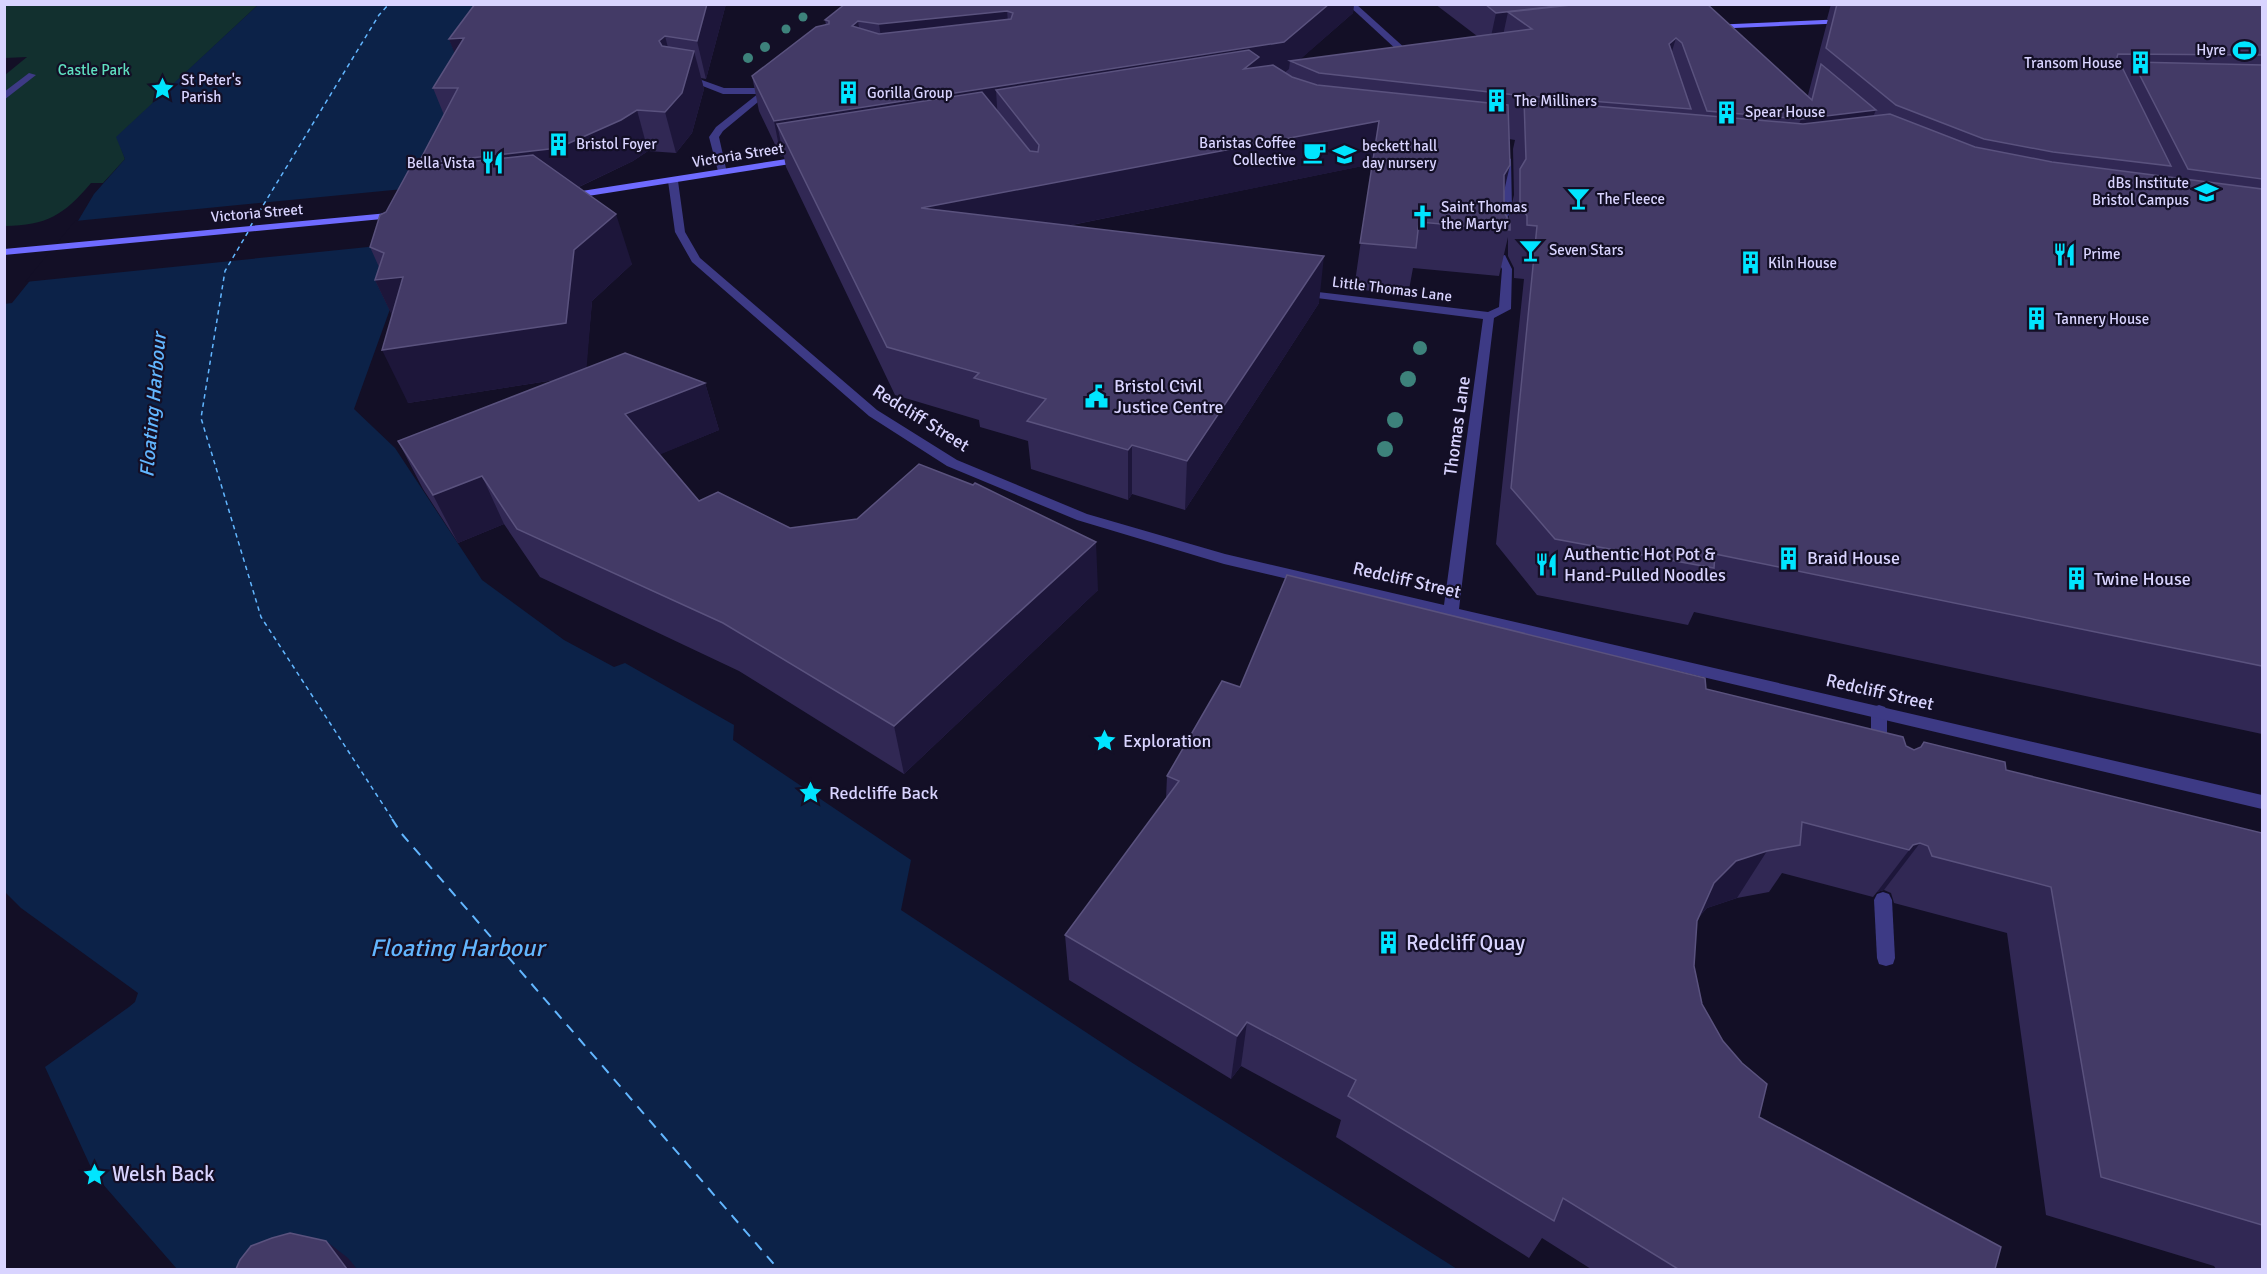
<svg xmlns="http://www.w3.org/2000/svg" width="2267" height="1274" font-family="Signika,sans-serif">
	<rect width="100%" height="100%" fill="#130f26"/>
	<!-- green -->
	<path fill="#12302f" d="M 4,5 L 258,5 L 117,137 L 125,159 L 103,183 L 91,183 C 63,216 47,225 5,226 L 5,75 L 27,57 L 5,58 Z"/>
	<!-- water -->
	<path fill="#0c2248" d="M 258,5 L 483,5 L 394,298 L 354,409 L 395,448 L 482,580 L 564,640 L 614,667 L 625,663 L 734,725 L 733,740 L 911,860 L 901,910 L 1134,1064 L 1457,1269 L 177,1269 L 94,1174 L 45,1067 L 129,1007 L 135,1002 L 138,993 L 21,908 L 5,892 L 4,304 L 12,303 L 78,221 L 94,194 L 125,159 L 116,137 Z"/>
	<!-- pier -->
	<path fill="#130f26" d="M 424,187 L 407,243 L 25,282 L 75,221 Z"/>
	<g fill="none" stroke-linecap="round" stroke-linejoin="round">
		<!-- ferry-far1 -->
		<g stroke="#62b6ff" stroke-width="1.5" stroke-dasharray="4.5 4" stroke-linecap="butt">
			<path d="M 250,227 L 379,15 L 389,4"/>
			<path d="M 248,232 L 225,271 L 201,418 L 261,617 L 393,820"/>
		</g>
		<!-- ferry -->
		<path stroke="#62b6ff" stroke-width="2" stroke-dasharray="10 8" stroke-linecap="butt" d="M 392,819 L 401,833 L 779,1270"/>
		<!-- service -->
		<g fill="#3d3a85" fill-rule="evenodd">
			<path d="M 683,77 L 699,79 L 724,88 L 767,88 L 771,91 L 767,94 L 723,94 L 695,83 L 680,82 L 679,80 Z"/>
			<path d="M 1879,705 L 1885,707 L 1887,711 L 1887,750 L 1885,755 L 1873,755 L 1871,750 L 1871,711 L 1873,707 Z"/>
			<path d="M 1883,892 L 1889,894 L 1892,900 L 1895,958 L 1893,964 L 1886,966 L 1879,964 L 1877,958 L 1874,900 L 1877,894 Z"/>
		</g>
		<!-- minor -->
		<g fill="#3d3a85" fill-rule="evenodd">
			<path d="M 29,73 L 36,75 L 4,100 L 4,92 Z"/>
			<path d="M 769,85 L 776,87 L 723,131 L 719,137 L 727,173 L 719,175 L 709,137 L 716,127 Z"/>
			<path d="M 1506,156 L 1511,159 L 1512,210 L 1505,221 L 1501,222 L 1496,219 L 1502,210 L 1501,159 Z"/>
			<path d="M 673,178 L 678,181 L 685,232 L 700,258 L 877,410 L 957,460 L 1087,514 L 1225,554 L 1444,605 L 1483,319 L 1301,296 L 1295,293 L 1301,290 L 1488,312 L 1499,307 L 1502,269 L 1496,257 L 1505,255 L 1512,269 L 1511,309 L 1494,318 L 1459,609 L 2262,795 L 2262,809 L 1224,564 L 1077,520 L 947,466 L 869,416 L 692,262 L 675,232 L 668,181 Z"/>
		</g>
		<!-- tertiary -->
		<path fill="#3d3a85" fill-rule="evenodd" d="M 1347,4 L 1356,4 L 1417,59 L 1417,63 L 1411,63 Z"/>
		<!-- secondary -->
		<g fill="#6f6bff" fill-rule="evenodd">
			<path d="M 1846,19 L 1849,19 L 1849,23 L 1711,29 L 1707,27 L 1711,25 Z"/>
			<path d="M 806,156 L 809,157 L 809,161 L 569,199 L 564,196 L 569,193 Z"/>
			<path d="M 399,212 L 404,215 L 403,217 L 4,255 L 4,249 Z"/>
		</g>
	</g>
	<!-- trees -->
	<g fill="#3d827b">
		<circle cx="803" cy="17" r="4.5"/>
		<circle cx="786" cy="29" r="4.5"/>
		<circle cx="765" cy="47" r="5"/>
		<circle cx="748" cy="58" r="5"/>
		<circle cx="1420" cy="348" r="7"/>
		<circle cx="1408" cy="379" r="8"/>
		<circle cx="1395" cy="420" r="8"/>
		<circle cx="1385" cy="449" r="8"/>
	</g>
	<!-- wall -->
	<g fill="#312854" fill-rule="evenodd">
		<path d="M 475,4 L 726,4 L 706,79 L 701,78 L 704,89 L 692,133 L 676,153 L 648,151 L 633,161 L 579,187 L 632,264 L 592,301 L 586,367 L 705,383 L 719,430 L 660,454 L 699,501 L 790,528 L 1098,590 L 904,774 L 739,671 L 540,577 L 504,524 L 458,543 L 423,489 L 398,441 L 555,380 L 408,403 L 392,315 L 375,280 L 379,267 L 370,247 L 386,212 L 419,167 L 418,164 L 444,115 L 433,88 L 455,53 L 449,39 Z"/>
		<path d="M 845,4 L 1354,4 L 1353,13 L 1299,60 L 1477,36 L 1435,4 L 1707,4 L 1808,97 L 1808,95 L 1828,19 L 1827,19 L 1831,4 L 2262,4 L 2262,734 L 1694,612 L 1688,625 L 1537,595 L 1496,544 L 1524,279 L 1514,278 L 1514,268 L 1508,256 L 1508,237 L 1499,276 L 1413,268 L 1408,295 L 1354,289 L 1372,164 L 1067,226 L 1319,303 L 1185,510 L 1132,494 L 1128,500 L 1031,469 L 1028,441 L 980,427 L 979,420 L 895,395 L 786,167 L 784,157 L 781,157 L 759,111 L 752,76 L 826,25 L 825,20 ZM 1509,139 L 1515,140 L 1513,149 L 1514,195 L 1508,220 L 1504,211 L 1504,191 Z"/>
		<path d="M 1240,687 L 1706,689 L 1906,746 L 1914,750 L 1920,748 L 1924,742 L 2006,770 L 2262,833 L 2262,1269 L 2216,1269 L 2214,1266 L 2046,1215 L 2007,933 L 1894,903 L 1891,893 L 1884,890 L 1877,892 L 1873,897 L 1782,873 L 1769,892 L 1737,898 L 1707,908 L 1699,917 L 1697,921 L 1694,966 L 1702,1004 L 1759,1117 L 1995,1269 L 1591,1269 L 1542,1238 L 1529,1258 L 1336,1137 L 1341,1120 L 1241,1066 L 1231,1079 L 1069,980 L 1065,935 L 1166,799 L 1167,776 Z"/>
	</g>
	<!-- shaded-wall -->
	<g fill="#1d163a">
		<path d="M 707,4 L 726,4 L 706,79 L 697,41 Z"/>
		<path d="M 1329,4 L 1354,4 L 1353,13 L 1295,64 L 1290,61 L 1289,69 L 1281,76 L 996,90 L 998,122 L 777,124 L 784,157 L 781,157 L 774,121 Z"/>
		<path d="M 1576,4 L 1532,29 L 1508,12 L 1501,45 L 1489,46 L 1496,13 Z"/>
		<path d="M 1007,11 L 1010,44 L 884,58 L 879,24 Z"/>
		<path d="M 858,21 L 863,55 L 852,26 Z"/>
		<path d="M 665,36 L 675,75 L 659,41 Z"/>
		<path d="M 464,38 L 464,77 L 449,39 Z"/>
		<path d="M 1676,38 L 1663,81 L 1669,44 Z"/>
		<path d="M 694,51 L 704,89 L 692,133 L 676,153 L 665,112 Z"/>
		<path d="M 637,110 L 648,151 L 633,161 L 572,190 L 436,206 L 418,164 Z"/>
		<path d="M 1876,110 L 1857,154 L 1784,164 L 1801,119 Z"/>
		<path d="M 1379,121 L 1373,164 L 927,254 L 921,208 Z"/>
		<path d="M 1510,165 L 1500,209 L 1504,175 Z"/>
		<path d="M 616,214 L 632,264 L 592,301 L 586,375 L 408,403 L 382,350 L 574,250 Z"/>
		<path d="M 1324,256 L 1319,303 L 1185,510 L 1187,461 Z"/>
		<path d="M 403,277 L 400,332 L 375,280 Z"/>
		<path d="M 705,383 L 719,430 L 642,462 L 625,414 Z"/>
		<path d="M 1132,445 L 1132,494 L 1128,500 L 1128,450 Z"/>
		<path d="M 482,476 L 504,524 L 458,543 L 433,495 Z"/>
		<path d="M 1096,542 L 1098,590 L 904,774 L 894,726 Z"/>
		<path d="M 1920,843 L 1884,890 L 1877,892 L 1913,845 Z"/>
		<path d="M 1767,851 L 1737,898 L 1707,908 L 1687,930 L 1714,883 L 1736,861 Z"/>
		<path d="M 1247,1022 L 1241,1066 L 1231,1079 L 1237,1036 Z"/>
		<path d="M 326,1241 L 348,1258 L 357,1269 L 347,1269 Z"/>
	</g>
	<!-- building -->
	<g fill="#433a66" stroke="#5a527e" stroke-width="1.5" fill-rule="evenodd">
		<path d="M 475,4 L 707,4 L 697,41 L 665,36 L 659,41 L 662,46 L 694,51 L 682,93 L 665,112 L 637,110 L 621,120 L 558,148 L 418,164 L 458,88 L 433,88 L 464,38 L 449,39 Z"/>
		<path d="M 845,4 L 1329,4 L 1284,42 L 774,121 L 752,76 L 816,27 L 829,24 L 829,21 L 825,20 ZM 1007,11 L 1013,13 L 1011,19 L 879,34 L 852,26 L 858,21 L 879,24 Z"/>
		<path d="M 1485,4 L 1576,4 L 1496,13 Z"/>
		<path d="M 1580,4 L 1707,4 L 1812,100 L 1821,64 L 1876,110 L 1801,119 L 1707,111 L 1682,43 L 1676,38 L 1669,44 L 1691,109 L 1516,95 L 1319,73 L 1290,61 L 1532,29 L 1508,12 Z"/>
		<path d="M 1837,4 L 2262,4 L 2262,55 L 2118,54 L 2117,57 L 2171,166 L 2053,152 L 1984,139 L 1896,105 L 1826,48 Z"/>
		<path d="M 1249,50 L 1259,57 L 1244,69 L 1273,65 L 1292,77 L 1317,85 L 1508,105 L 1510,165 L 1504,175 L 1504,211 L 1510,224 L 1510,230 L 1419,222 L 1416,248 L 1360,243 L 1379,121 L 921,208 L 1324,256 L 1187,461 L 1132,445 L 1128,450 L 1027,421 L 1046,399 L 974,378 L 979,373 L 887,347 L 777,124 L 982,92 L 1030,151 L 1038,152 L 1039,145 L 996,90 Z"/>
		<path d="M 2133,62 L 2262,65 L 2262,179 L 2188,169 Z"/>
		<path d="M 1524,100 L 1803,124 L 1890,114 L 1975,147 L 2052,162 L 2262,189 L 2262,666 L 1715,554 L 1714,568 L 1555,539 L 1511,488 L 1537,226 L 1527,225 L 1527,216 L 1520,204 L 1520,169 L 1526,159 Z"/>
		<path d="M 533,155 L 616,214 L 574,250 L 566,323 L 382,350 L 403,277 L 375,280 L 384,253 L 370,247 L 380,215 L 386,212 L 410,168 Z"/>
		<path d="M 625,353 L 705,383 L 625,414 L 699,501 L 718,492 L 790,528 L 857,519 L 919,464 L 973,485 L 975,483 L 1096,542 L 894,726 L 723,623 L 517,529 L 482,476 L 433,495 L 398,441 Z"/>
		<path d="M 1287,575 L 1705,678 L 1706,689 L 1903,737 L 1906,746 L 1914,750 L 1921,747 L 1924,742 L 2005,762 L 2006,770 L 2262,833 L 2262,1225 L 2101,1177 L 2051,887 L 1932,856 L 1928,846 L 1920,843 L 1913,845 L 1909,850 L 1802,822 L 1800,845 L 1767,851 L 1736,861 L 1714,883 L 1697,921 L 1694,966 L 1702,1004 L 1723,1041 L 1742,1063 L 1767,1084 L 1759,1117 L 2001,1247 L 1995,1269 L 1678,1269 L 1563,1198 L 1554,1221 L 1348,1096 L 1356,1080 L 1247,1022 L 1237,1036 L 1065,935 L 1179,781 L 1167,776 L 1222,681 L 1240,687 Z"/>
		<path d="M 290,1233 L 326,1241 L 347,1269 L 236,1269 L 240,1260 L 251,1246 L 272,1238 Z"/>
	</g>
	<!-- icons -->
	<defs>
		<symbol id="stadium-bare" viewBox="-9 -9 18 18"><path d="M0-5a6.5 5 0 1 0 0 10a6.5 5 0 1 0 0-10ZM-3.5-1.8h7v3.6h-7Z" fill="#00e5ff" stroke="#130f26" stroke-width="2.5" paint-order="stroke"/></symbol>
		<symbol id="building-bare" viewBox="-9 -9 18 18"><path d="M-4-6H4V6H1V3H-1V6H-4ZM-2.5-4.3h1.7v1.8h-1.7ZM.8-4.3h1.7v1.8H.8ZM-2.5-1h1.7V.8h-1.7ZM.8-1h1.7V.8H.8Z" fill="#00e5ff" stroke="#130f26" stroke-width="2.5" paint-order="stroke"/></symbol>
		<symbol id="sight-bare" viewBox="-9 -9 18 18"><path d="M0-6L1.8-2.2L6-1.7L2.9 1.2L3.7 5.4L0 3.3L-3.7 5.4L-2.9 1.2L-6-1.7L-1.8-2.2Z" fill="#00e5ff" stroke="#130f26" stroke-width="2.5" paint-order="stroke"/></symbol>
		<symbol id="cafe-bare" viewBox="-9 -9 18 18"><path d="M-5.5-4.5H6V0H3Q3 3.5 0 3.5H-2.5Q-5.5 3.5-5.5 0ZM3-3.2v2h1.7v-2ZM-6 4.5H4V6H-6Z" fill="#00e5ff" stroke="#130f26" stroke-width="2.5" paint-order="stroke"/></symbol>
		<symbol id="school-bare" viewBox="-9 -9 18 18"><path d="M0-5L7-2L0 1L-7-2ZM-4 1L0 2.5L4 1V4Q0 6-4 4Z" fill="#00e5ff" stroke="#130f26" stroke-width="2.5" paint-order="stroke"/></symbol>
		<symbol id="restaurant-bare" viewBox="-9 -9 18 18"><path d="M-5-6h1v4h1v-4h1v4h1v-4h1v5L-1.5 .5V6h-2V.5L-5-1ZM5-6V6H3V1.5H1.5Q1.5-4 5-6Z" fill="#00e5ff" stroke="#130f26" stroke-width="2.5" paint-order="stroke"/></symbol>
		<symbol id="university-bare" viewBox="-9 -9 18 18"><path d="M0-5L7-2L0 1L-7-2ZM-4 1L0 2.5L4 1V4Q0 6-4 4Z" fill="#00e5ff" stroke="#130f26" stroke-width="2.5" paint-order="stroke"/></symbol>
		<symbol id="bar-bare" viewBox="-9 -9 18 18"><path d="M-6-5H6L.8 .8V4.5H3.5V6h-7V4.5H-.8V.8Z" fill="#00e5ff" stroke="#130f26" stroke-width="2.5" paint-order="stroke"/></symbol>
		<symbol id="church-bare" viewBox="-9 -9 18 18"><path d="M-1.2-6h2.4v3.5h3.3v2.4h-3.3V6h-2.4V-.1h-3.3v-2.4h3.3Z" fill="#00e5ff" stroke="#130f26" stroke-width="2.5" paint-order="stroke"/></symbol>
		<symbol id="civic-bare" viewBox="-9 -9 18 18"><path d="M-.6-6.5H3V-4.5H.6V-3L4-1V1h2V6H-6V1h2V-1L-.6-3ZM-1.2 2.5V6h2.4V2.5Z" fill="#00e5ff" stroke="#130f26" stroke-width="2.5" paint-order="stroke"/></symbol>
	</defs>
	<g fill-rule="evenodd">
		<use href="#stadium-bare" x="2228" y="34" width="33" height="33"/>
		<use href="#building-bare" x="2124" y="46" width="33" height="33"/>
		<use href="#sight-bare" x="146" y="72" width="33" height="33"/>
		<use href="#building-bare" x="832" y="76" width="33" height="33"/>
		<use href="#building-bare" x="1480" y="84" width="33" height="33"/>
		<use href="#building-bare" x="1710" y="96" width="33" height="33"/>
		<use href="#building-bare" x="542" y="128" width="33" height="33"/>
		<use href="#cafe-bare" x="1298" y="136" width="33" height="33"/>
		<use href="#school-bare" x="1328" y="138" width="33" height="33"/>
		<use href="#restaurant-bare" x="476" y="146" width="33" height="33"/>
		<use href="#university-bare" x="2190" y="176" width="33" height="33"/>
		<use href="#bar-bare" x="1562" y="182" width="33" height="33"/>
		<use href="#church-bare" x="1406" y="200" width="33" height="33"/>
		<use href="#bar-bare" x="1514" y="234" width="33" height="33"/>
		<use href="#restaurant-bare" x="2048" y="238" width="33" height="33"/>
		<use href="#building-bare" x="1734" y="246" width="33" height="33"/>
		<use href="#building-bare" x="2020" y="302" width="33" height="33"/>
		<use href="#civic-bare" x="1080" y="380" width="33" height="33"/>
		<use href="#building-bare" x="1772" y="542" width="33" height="33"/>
		<use href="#restaurant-bare" x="1530" y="548" width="33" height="33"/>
		<use href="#building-bare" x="2060" y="562" width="33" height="33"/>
		<use href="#sight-bare" x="1088" y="724" width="33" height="33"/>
		<use href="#sight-bare" x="794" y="776" width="33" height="33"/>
		<use href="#building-bare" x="1372" y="926" width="33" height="33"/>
		<use href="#sight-bare" x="78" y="1158" width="33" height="33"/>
	</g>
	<g text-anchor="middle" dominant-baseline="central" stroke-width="4.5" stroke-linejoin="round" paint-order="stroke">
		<!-- far-poi labels -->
		<g font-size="15" fill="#d9d4ff" stroke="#130f26" text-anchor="start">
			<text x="2226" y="50" text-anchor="end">Hyre</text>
			<text x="2122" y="63" text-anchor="end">Transom House</text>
			<text x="181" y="80">St Peter's<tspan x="181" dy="17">Parish</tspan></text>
			<text x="867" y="93">Gorilla Group</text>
			<text x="1514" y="101">The Milliners</text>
			<text x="1745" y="112">Spear House</text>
			<text x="1296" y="143" text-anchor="end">Baristas Coffee<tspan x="1296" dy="17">Collective</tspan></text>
			<text x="576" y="144">Bristol Foyer</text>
			<text x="1362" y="146">beckett hall<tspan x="1362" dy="17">day nursery</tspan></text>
			<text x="475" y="163" text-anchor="end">Bella Vista</text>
			<text x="2189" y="183" text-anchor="end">dBs Institute<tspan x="2189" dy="17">Bristol Campus</tspan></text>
			<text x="1597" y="199">The Fleece</text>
			<text x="1441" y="207">Saint Thomas<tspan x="1441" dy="17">the Martyr</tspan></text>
			<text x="1549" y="250">Seven Stars</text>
			<text x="2083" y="254">Prime</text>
			<text x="1768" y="263">Kiln House</text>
			<text x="2055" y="319">Tannery House</text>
		</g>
		<!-- far-park labels -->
		<g font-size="15" fill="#5fe0c0" stroke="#130f26">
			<text x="94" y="70">Castle Park</text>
		</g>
		<!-- far-street labels -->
		<g font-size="15" fill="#d9d4ff" stroke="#130f26">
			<text transform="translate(738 155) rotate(-9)">Victoria Street</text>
			<text transform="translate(257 213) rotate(-5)">Victoria Street</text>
			<text transform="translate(1392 289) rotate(7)">Little Thomas Lane</text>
		</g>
		<!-- poi labels -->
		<g font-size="18" fill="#d9d4ff" stroke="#130f26" text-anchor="start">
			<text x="1114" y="386">Bristol Civil<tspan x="1114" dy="21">Justice Centre</tspan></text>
			<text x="1564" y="554">Authentic Hot Pot &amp;<tspan x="1564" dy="21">Hand-Pulled Noodles</tspan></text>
			<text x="1807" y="558">Braid House</text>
			<text x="2094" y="579">Twine House</text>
			<text x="1123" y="741">Exploration</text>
			<text x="829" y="793">Redcliffe Back</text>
		</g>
		<!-- street labels -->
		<g font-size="18" fill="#d9d4ff" stroke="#130f26">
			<text transform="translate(921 418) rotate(32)">Redcliff Street</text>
			<text transform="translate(1457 426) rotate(-82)">Thomas Lane</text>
			<text transform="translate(1407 580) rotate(13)">Redcliff Street</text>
			<text transform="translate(1880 692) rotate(13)">Redcliff Street</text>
		</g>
		<!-- water labels -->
		<g font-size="20" font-style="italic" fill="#62b6ff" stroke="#130f26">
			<text transform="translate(153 405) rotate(-85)">Floating Harbour</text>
		</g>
		<!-- near-poi labels -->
		<g font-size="21" fill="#d9d4ff" stroke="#130f26" text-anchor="start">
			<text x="1406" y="943">Redcliff Quay</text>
			<text x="112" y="1174">Welsh Back</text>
		</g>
		<!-- near-water labels -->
		<g font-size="24" font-style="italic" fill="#62b6ff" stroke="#130f26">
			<text x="457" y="948">Floating Harbour</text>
		</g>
	</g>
	<!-- border -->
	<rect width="2267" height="1274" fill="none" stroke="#d9d4ff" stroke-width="12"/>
</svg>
